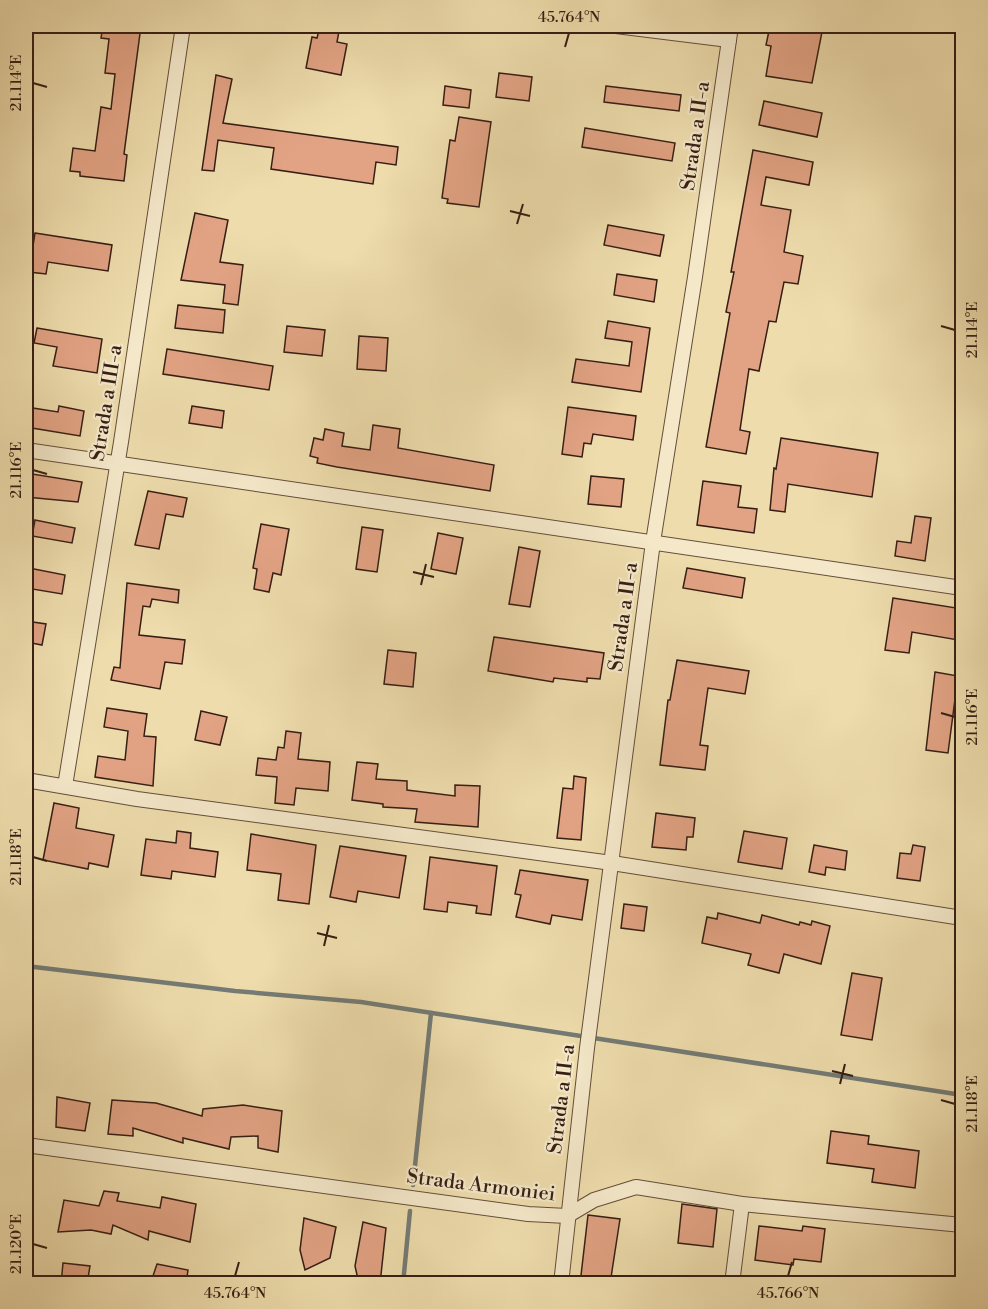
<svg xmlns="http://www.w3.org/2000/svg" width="988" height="1309" font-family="'Libre Bodoni',serif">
	<rect width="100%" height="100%" fill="#eedcac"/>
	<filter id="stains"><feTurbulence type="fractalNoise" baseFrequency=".00333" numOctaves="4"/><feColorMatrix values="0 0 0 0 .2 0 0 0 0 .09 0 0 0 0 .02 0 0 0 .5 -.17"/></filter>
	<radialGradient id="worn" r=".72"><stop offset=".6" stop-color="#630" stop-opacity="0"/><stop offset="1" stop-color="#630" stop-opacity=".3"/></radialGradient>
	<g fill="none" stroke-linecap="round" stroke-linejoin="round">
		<!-- stream -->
		<g stroke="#747b75" stroke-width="4.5">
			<path d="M 26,966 L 235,991 L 361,1002 L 962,1095"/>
			<path d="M 413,1185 L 431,1013"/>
			<path d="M 403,1284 L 410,1211"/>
		</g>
	</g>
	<!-- building -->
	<g fill="#e2a384" stroke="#361e14" stroke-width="1.5">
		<path d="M 103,26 L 141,26 L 124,154 L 127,155 L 124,181 L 80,176 L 80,172 L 70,171 L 73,148 L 95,151 L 101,107 L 111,109 L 115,74 L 105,73 L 109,39 L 101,38 Z"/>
		<path d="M 320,26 L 340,26 L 337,42 L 347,44 L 341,75 L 306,68 L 312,37 L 317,38 Z"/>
		<path d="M 770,26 L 822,32 L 812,83 L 766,76 L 771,46 L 766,45 Z"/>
		<path d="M 499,73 L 532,77 L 529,101 L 496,97 Z"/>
		<path d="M 216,75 L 232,79 L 223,123 L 398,147 L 396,165 L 376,162 L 373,184 L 271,169 L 274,148 L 218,140 L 214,171 L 202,170 Z"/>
		<path d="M 445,86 L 471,90 L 469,108 L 443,105 Z"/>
		<path d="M 606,86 L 681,95 L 679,111 L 604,102 Z"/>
		<path d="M 764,101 L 822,113 L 817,137 L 759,125 Z"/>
		<path d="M 459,117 L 491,122 L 479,207 L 447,203 L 448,199 L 442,198 L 450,140 L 455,141 Z"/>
		<path d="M 585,128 L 675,143 L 672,161 L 582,147 Z"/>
		<path d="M 753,150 L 813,162 L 809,185 L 766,177 L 761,205 L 791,210 L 784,252 L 803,256 L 798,284 L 784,282 L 776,322 L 769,321 L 759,371 L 749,369 L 740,430 L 750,432 L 746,454 L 706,447 L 730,313 L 726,312 L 734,272 L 731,272 Z"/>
		<path d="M 195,213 L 228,220 L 220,262 L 243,265 L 238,305 L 223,303 L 225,285 L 181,280 Z"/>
		<path d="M 608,225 L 664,235 L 660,256 L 604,245 Z"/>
		<path d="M 35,233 L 112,245 L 108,271 L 48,262 L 46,274 L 29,272 Z"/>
		<path d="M 617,274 L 657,280 L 654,302 L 614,295 Z"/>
		<path d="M 178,305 L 225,310 L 223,333 L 175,328 Z"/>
		<path d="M 608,321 L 650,328 L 641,392 L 572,382 L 576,359 L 629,366 L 632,342 L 605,338 Z"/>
		<path d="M 287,326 L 325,330 L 322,356 L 284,352 Z"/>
		<path d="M 37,328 L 102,339 L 97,373 L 53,366 L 57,347 L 34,343 Z"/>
		<path d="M 359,336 L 388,338 L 386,371 L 357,369 Z"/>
		<path d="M 167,349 L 273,366 L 269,390 L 163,374 Z"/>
		<path d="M 59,406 L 84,411 L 80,436 L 26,427 L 26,407 L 58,412 Z"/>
		<path d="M 192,406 L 224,411 L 222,428 L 189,423 Z"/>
		<path d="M 568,407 L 636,416 L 633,440 L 593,434 L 591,444 L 584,443 L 582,457 L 562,454 Z"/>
		<path d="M 373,425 L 400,429 L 398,448 L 494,465 L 490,491 L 337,467 L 317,463 L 318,458 L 310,456 L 314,438 L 323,440 L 325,429 L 344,433 L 342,446 L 370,450 Z"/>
		<path d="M 781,438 L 878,453 L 872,497 L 788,484 L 785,512 L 770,510 L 774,468 L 776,469 Z"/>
		<path d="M 26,473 L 82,482 L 78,502 L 26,497 Z"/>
		<path d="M 591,476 L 624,479 L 621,507 L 588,504 Z"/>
		<path d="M 703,481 L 741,486 L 738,507 L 757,509 L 754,533 L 697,525 Z"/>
		<path d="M 148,491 L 187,498 L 183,517 L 166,514 L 159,549 L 135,545 Z"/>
		<path d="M 915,516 L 931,518 L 925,561 L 895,556 L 897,541 L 911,543 Z"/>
		<path d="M 35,520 L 75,528 L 72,543 L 32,536 Z"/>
		<path d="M 261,524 L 289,529 L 281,575 L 273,573 L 269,592 L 254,589 L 257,569 L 253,568 Z"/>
		<path d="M 362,527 L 383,530 L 377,572 L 356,569 Z"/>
		<path d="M 438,533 L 463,538 L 456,574 L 431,569 Z"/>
		<path d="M 519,547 L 540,551 L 530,607 L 509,604 Z"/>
		<path d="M 29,568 L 65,575 L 62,594 L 26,588 Z"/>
		<path d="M 687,568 L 745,578 L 742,598 L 683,588 Z"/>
		<path d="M 127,583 L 179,590 L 178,603 L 152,599 L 150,607 L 143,606 L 139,635 L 185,640 L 182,664 L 165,662 L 160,689 L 111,680 L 114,667 L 120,668 Z"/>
		<path d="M 893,598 L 963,609 L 958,640 L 912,632 L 909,653 L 885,650 Z"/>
		<path d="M 26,621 L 46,624 L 42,645 L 26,642 Z"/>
		<path d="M 494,637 L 604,653 L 600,679 L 587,678 L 587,682 L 554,678 L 553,682 L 488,671 Z"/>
		<path d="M 388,650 L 416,653 L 413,687 L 384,684 Z"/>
		<path d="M 677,660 L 749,671 L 745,694 L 708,688 L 700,745 L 708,746 L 705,770 L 660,765 L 668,700 L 670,700 Z"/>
		<path d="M 935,672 L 958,676 L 948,753 L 926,750 Z"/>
		<path d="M 107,708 L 147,714 L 144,736 L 156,737 L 153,786 L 95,777 L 98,756 L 125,760 L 128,731 L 104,727 Z"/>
		<path d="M 201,711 L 227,717 L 220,745 L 195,740 Z"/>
		<path d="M 286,731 L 301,733 L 298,759 L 330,762 L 328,791 L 296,788 L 294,805 L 275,803 L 277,777 L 256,775 L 258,758 L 276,760 L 278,747 L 284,748 Z"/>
		<path d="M 357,762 L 378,764 L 376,779 L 407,781 L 407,790 L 455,796 L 455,785 L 480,786 L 478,827 L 415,822 L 417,809 L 383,807 L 383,804 L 352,800 Z"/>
		<path d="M 574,776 L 586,778 L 581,840 L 557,838 L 563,788 L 573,789 Z"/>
		<path d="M 54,803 L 79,808 L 76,828 L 114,835 L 108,867 L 89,863 L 88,869 L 43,860 Z"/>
		<path d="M 656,813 L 695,818 L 693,837 L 687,837 L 686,850 L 652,847 Z"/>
		<path d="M 177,831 L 191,833 L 190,848 L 218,852 L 215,877 L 172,871 L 171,879 L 141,875 L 146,839 L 176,843 Z"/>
		<path d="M 744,831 L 787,838 L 782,869 L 738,862 Z"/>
		<path d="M 251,834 L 316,845 L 309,904 L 278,900 L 281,874 L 247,870 Z"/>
		<path d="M 814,845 L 847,851 L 845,870 L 826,867 L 825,875 L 809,872 Z"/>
		<path d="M 913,845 L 925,847 L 920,881 L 897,878 L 900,853 L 911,854 Z"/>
		<path d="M 340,846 L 406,856 L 399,898 L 358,891 L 356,902 L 330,897 Z"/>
		<path d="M 430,857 L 497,866 L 491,915 L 476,913 L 477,906 L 448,902 L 447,912 L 424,909 Z"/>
		<path d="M 520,870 L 588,880 L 582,920 L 552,915 L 550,924 L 516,917 L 521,895 L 515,894 Z"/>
		<path d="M 624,904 L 647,907 L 644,931 L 621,928 Z"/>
		<path d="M 718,913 L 760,923 L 762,915 L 799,925 L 800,922 L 811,925 L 812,921 L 830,926 L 821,964 L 784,954 L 779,973 L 748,965 L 751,954 L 702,943 L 707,917 L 717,919 Z"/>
		<path d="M 852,973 L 882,978 L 872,1040 L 841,1035 Z"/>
		<path d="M 57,1097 L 90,1103 L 85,1131 L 56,1127 Z"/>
		<path d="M 112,1100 L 156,1103 L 202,1116 L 203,1109 L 243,1105 L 282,1111 L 278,1152 L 258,1148 L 258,1136 L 231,1137 L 229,1149 L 183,1138 L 183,1143 L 133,1128 L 133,1136 L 108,1134 Z"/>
		<path d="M 831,1131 L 869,1136 L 868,1144 L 919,1151 L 915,1188 L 872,1182 L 874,1169 L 827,1163 Z"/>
		<path d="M 104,1191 L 119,1193 L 117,1201 L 160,1208 L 162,1197 L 196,1204 L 190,1242 L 149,1231 L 148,1240 L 113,1225 L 111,1234 L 91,1230 L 58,1232 L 64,1200 L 99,1206 Z"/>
		<path d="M 682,1204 L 717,1209 L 713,1247 L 678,1243 Z"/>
		<path d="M 588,1215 L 620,1219 L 610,1284 L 580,1284 Z"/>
		<path d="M 304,1218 L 336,1227 L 330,1258 L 305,1270 L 300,1250 Z"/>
		<path d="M 363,1222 L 386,1228 L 380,1284 L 359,1284 L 355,1266 Z"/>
		<path d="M 759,1226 L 802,1231 L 803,1226 L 825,1229 L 821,1262 L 794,1259 L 793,1265 L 755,1260 Z"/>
		<path d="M 63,1263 L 90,1266 L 87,1284 L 61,1284 Z"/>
		<path d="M 157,1264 L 188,1270 L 186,1284 L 151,1282 Z"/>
	</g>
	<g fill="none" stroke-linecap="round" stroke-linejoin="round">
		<defs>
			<g id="minor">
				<path d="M 616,26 L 729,40"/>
				<path d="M 26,450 L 962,588"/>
				<path d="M 26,780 L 137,799 L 612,863 L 962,918"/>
				<path d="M 65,786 L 121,442 L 183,26"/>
				<path d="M 26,1145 L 528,1214 L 567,1216 L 594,1200 L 636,1187 L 742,1204 L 962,1225"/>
				<path d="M 561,1284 L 587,1048 L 653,542 L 695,277 L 731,26"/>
				<path d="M 732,1284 L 742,1204"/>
			</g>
		</defs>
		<!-- minor casing -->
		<use href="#minor" stroke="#644e3a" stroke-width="16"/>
		<!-- minor -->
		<use href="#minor" stroke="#f4e8c9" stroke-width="14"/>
	</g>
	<!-- ticks -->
	<path fill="none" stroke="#361e14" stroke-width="2" d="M 565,47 L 569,33M 33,83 L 47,87M 510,211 L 530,216M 517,224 L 523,204M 941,326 L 955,330M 33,470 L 47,474M 413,572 L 434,577M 421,585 L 426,564M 941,713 L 955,717M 33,857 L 47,861M 317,933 L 337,938M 324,946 L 329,925M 832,1071 L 853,1076M 840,1084 L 845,1064M 941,1100 L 955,1104M 33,1244 L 47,1248M 235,1276 L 239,1262M 788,1276 L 792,1262"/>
	<g text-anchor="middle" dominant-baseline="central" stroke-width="4.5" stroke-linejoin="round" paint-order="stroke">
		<!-- street labels -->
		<g font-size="20" fill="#361e14" stroke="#f4e8c9">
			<text transform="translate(696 136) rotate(-82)">Strada a II-a</text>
			<text transform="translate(107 403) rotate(-81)">Strada a III-a</text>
			<text transform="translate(624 617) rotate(-82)">Strada a II-a</text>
			<text transform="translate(562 1099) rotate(-83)">Strada a II-a</text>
			<text transform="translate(481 1186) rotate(7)">Strada Armoniei</text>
		</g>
	</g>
	<!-- margin -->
	<rect width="988" height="1309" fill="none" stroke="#eedcac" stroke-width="66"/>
	<rect x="33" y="33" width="922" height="1243" fill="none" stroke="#361e14" stroke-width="2"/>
	<g font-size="15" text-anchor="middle" fill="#361e14">
		<text x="569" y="22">45.764°N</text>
		<text transform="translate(16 83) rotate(-90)" y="5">21.114°E</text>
		<text transform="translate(972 330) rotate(-90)" y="5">21.114°E</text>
		<text transform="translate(16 470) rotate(-90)" y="5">21.116°E</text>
		<text transform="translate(972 717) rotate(-90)" y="5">21.116°E</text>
		<text transform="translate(16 857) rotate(-90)" y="5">21.118°E</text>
		<text transform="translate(972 1104) rotate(-90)" y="5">21.118°E</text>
		<text transform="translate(16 1244) rotate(-90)" y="5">21.120°E</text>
		<text x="235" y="1298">45.764°N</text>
		<text x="788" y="1298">45.766°N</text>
	</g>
	<rect width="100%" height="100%" filter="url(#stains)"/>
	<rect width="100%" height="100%" fill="url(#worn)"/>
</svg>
